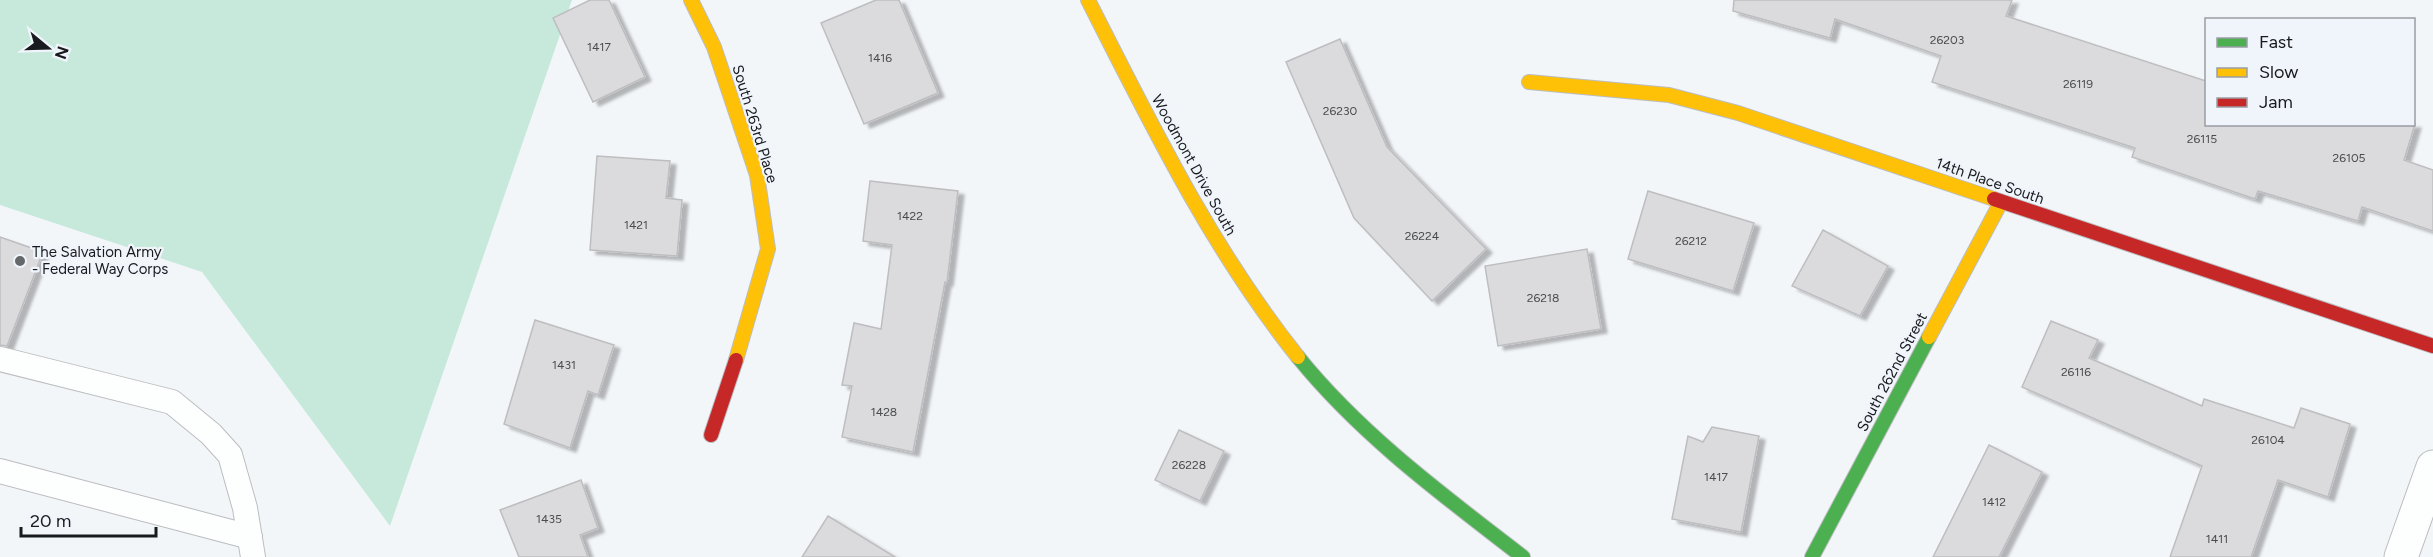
<svg xmlns="http://www.w3.org/2000/svg" width="2433" height="557" font-family="Figtree,sans-serif">
	<defs>
		<filter id="shadow"><feDropShadow dx="6" dy="4" stdDeviation="1.5" flood-color="#0004"/></filter>
	</defs>
	<rect width="100%" height="100%" fill="#f3f6f9"/>
	<!-- green -->
	<path fill="#c6e9db" d="M 0,0 L 572,0 L 390,526 L 202,272 L 0,205 Z"/>
	<!-- building -->
	<g fill="#dbdbde" stroke="#bebec0" stroke-width="1.5" filter="url(#shadow)">
		<path d="M 590,0 L 609,0 L 645,77 L 593,102 L 553,18 Z"/>
		<path d="M 876,0 L 899,0 L 938,93 L 864,124 L 821,23 Z"/>
		<path d="M 1734,0 L 2012,0 L 2006,16 L 2206,81 L 2206,124 L 2415,124 L 2404,160 L 2433,170 L 2433,231 L 2362,207 L 2358,221 L 2258,191 L 2255,199 L 2132,157 L 2135,148 L 1932,82 L 1941,56 L 1835,19 L 1830,38 L 1733,11 Z"/>
		<path d="M 1340,39 L 1387,147 L 1486,249 L 1432,301 L 1354,218 L 1286,62 Z"/>
		<path d="M 597,156 L 670,161 L 666,198 L 682,200 L 677,256 L 590,250 Z"/>
		<path d="M 870,181 L 958,191 L 947,282 L 945,282 L 913,452 L 842,437 L 852,386 L 842,385 L 854,323 L 881,329 L 892,245 L 863,241 Z"/>
		<path d="M 1648,191 L 1754,223 L 1733,291 L 1628,259 Z"/>
		<path d="M 1823,230 L 1888,266 L 1860,316 L 1792,286 Z"/>
		<path d="M 0,237 L 43,252 L 7,346 L 0,345 Z"/>
		<path d="M 1587,249 L 1601,329 L 1498,346 L 1485,266 Z"/>
		<path d="M 535,320 L 614,345 L 598,395 L 588,391 L 570,448 L 504,424 Z"/>
		<path d="M 2051,321 L 2098,340 L 2089,358 L 2202,406 L 2204,399 L 2294,428 L 2301,408 L 2350,424 L 2328,497 L 2278,480 L 2251,557 L 2170,557 L 2202,466 L 2022,387 Z"/>
		<path d="M 1712,427 L 1759,436 L 1741,532 L 1672,519 L 1688,436 L 1703,442 Z"/>
		<path d="M 1179,430 L 1224,451 L 1200,501 L 1155,480 Z"/>
		<path d="M 1989,445 L 2042,472 L 1999,557 L 1933,557 Z"/>
		<path d="M 581,480 L 598,528 L 580,535 L 588,557 L 519,557 L 500,510 Z"/>
		<path d="M 828,516 L 895,557 L 802,557 Z"/>
	</g>
	<g fill="none" stroke-linecap="round" stroke-linejoin="round">
		<defs>
			<g id="lane">
				<path d="M 0,359 L 172,402 L 211,434 L 230,455 L 245,508 L 253,557"/>
				<path d="M 0,471 L 250,537"/>
			</g>
			<path id="street" d="M 2401,557 L 2433,467"/>
			<g id="fast">
				<path d="M 1298,357 C 1361,435 1444,496 1523,557"/>
				<path d="M 1812,557 L 1929,337"/>
			</g>
			<g id="slow">
				<path d="M 691,0 L 714,47 L 757,175 L 768,249 L 736,360"/>
				<path d="M 1088,0 C 1151,124 1211,248 1298,357"/>
				<path d="M 1529,82 L 1669,95 L 1738,113 L 1994,199"/>
				<path d="M 1929,337 L 2001,202"/>
			</g>
			<g id="jam">
				<path d="M 1994,199 L 2433,346"/>
				<path d="M 711,435 L 736,360"/>
			</g>
		</defs>
		<!-- lane casing -->
		<use href="#lane" stroke="#bbbdc0" stroke-width="26"/>
		<!-- street casing -->
		<use href="#street" stroke="#bbbdc0" stroke-width="35"/>
		<!-- fast casing -->
		<use href="#fast" stroke="#bbbdc0" stroke-width="16"/>
		<!-- slow casing -->
		<use href="#slow" stroke="#bbbdc0" stroke-width="16"/>
		<!-- jam casing -->
		<use href="#jam" stroke="#bbbdc0" stroke-width="16"/>
		<!-- lane -->
		<use href="#lane" stroke="#fdfefe" stroke-width="24"/>
		<!-- street -->
		<use href="#street" stroke="#fdfefe" stroke-width="33"/>
		<!-- fast -->
		<use href="#fast" stroke="#4caf50" stroke-width="14"/>
		<!-- slow -->
		<use href="#slow" stroke="#ffc107" stroke-width="14"/>
		<!-- jam -->
		<use href="#jam" stroke="#c62828" stroke-width="14"/>
	</g>
	<!-- markers -->
	<circle fill="#65676a" stroke="#f0f5fc" stroke-width="2" cx="20" cy="261" r="6"/>
	<g text-anchor="middle" dominant-baseline="central" stroke-width="4.5" stroke-linejoin="round" paint-order="stroke">
		<!-- number labels -->
		<g font-size="12" fill="#4a4b4e">
			<text x="1947" y="40">26203</text>
			<text x="599" y="47">1417</text>
			<text x="880" y="58">1416</text>
			<text x="2078" y="84">26119</text>
			<text x="1340" y="111">26230</text>
			<text x="2202" y="139">26115</text>
			<text x="2349" y="158">26105</text>
			<text x="910" y="216">1422</text>
			<text x="636" y="225">1421</text>
			<text x="1422" y="236">26224</text>
			<text x="1691" y="241">26212</text>
			<text x="1543" y="298">26218</text>
			<text x="564" y="365">1431</text>
			<text x="2076" y="372">26116</text>
			<text x="884" y="412">1428</text>
			<text x="2268" y="440">26104</text>
			<text x="1189" y="465">26228</text>
			<text x="1716" y="477">1417</text>
			<text x="1994" y="502">1412</text>
			<text x="549" y="519">1435</text>
			<text x="2217" y="539">1411</text>
		</g>
		<!-- street labels -->
		<g font-size="15" fill="#191a1d" stroke="#f0f5fc">
			<text transform="translate(755 124) rotate(73)">South 263rd Place</text>
			<text transform="translate(1194 165) rotate(61)">Woodmont Drive South</text>
			<text transform="translate(1990 181) rotate(19)">14th Place South</text>
			<text transform="translate(1892 372) rotate(-62)">South 262nd Street</text>
		</g>
		<!-- poi labels -->
		<g font-size="15" fill="#191a1d" stroke="#f0f5fc" text-anchor="start">
			<text x="32" y="252">The Salvation Army<tspan x="32" dy="17">- Federal Way Corps</tspan></text>
		</g>
	</g>
	<!-- legend -->
	<rect x="2205" y="18" width="210" height="108" fill="#f0f5fc" stroke="#9a9da3" stroke-width="1.5"/>
	<rect x="2217" y="38" width="30" height="9" fill="#4caf50" stroke="#9a9da3" stroke-width="1.5"/>
	<text x="2259" y="48" font-size="18" fill="#191a1d">Fast</text>
	<rect x="2217" y="68" width="30" height="9" fill="#ffc107" stroke="#9a9da3" stroke-width="1.5"/>
	<text x="2259" y="78" font-size="18" fill="#191a1d">Slow</text>
	<rect x="2217" y="98" width="30" height="9" fill="#c62828" stroke="#9a9da3" stroke-width="1.5"/>
	<text x="2259" y="108" font-size="18" fill="#191a1d">Jam</text>
	<!-- north arrow -->
	<g transform="translate(48 48) rotate(109)" stroke="#f0f5fc" stroke-width="4.5" paint-order="stroke">
	<path d="M0-4.5L10 22L0 15L-10 22Z" fill="#191a1d"/>
	<text y="-9" font-size="16" font-weight="bold" text-anchor="middle" fill="#191a1d">N</text>
	</g>
	<!-- scale -->
	<path d="M21 527v9h135v-9" fill="none" stroke="#191a1d" stroke-width="3"/>
	<text x="30" y="527" font-size="18" fill="#191a1d" stroke="#f0f5fc" stroke-width="4.5" paint-order="stroke">20 m</text>
</svg>
